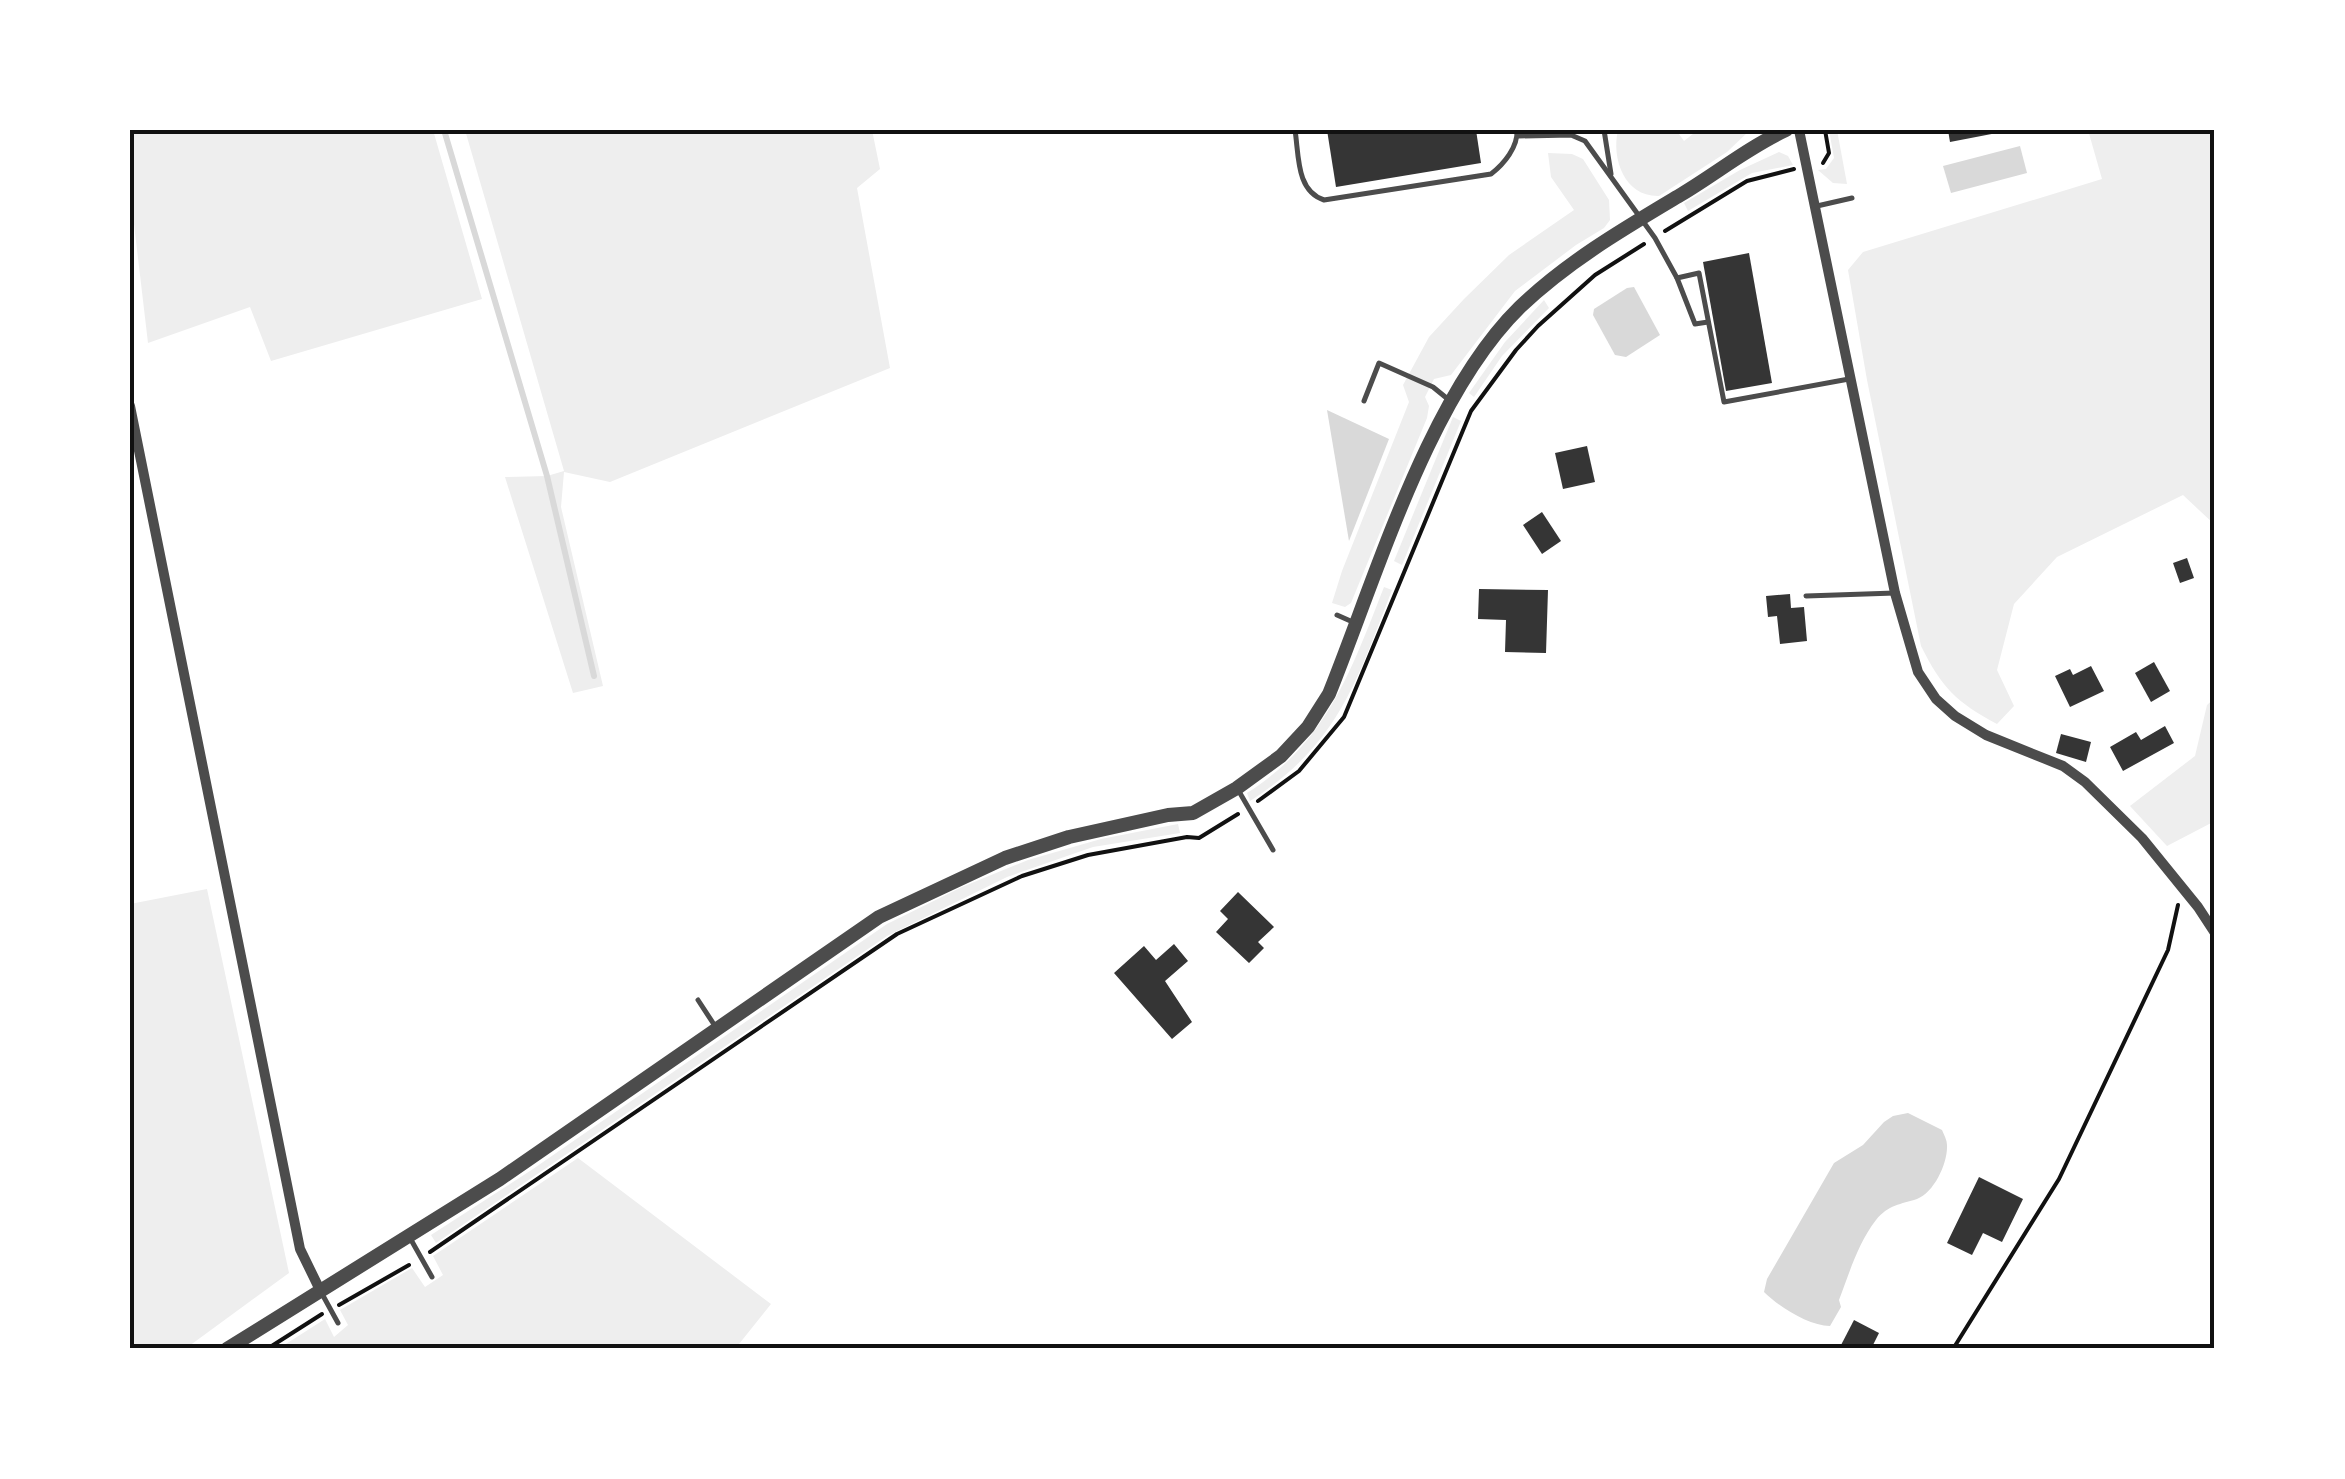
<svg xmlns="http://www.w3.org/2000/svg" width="2345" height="1479" font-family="Commissioner,sans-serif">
	<rect width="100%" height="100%" fill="#fff"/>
	<!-- green -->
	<g fill="#eee">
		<path d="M 130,130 L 433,130 L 482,299 L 271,361 L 250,307 L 148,343 L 130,190 Z"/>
		<path d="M 465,130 L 872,130 L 880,169 L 857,188 L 890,368 L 610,482 L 564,472 L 561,507 L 603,686 L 573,693 L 505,477 L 547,476 L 564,471 Z"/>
		<path d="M 1618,130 L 1676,130 L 1684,141 L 1698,130 L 1750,130 L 1727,152 L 1659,196 C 1625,197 1611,159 1618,130 Z"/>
		<path d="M 1829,130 L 1837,130 L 1847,184 L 1833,183 L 1818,170 L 1826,169 L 1834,158 Z"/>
		<path d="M 2088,130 L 2215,130 L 2215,525 L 2183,495 L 2057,557 L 2014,604 L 1997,670 L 2014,706 L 1997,724 C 1956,702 1942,688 1921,646 L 1867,380 L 1848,270 L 1863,252 L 2102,179 Z"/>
		<path d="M 1779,152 L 1788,156 L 1793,165 L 1752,173 L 1688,211 L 1684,203 L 1740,170 Z"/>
		<path d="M 1548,153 L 1572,154 L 1583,159 L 1609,200 L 1610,220 L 1604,228 L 1576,245 L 1515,291 L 1451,375 L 1434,379 L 1425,397 L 1429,406 L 1427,418 L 1351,603 L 1345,607 L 1332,603 L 1342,571 L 1409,402 L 1403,385 L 1429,337 L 1464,299 L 1509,255 L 1574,210 L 1551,177 Z"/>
		<path d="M 1544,300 L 1549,308 L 1502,356 L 1474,397 L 1469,393 L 1505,342 Z"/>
		<path d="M 1453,417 L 1461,421 L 1402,565 L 1394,561 Z"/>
		<path d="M 1384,587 L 1392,590 C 1356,682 1339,744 1250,801 L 1247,793 C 1327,742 1351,671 1384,587 Z"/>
		<path d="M 2215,698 L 2215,821 L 2167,846 L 2130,806 L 2195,756 L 2207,705 Z"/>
		<path d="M 1178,824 L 1180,833 L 1093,847 L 1007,877 L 887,936 L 436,1243 L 431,1235 L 533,1169 L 887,924 L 962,887 L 1028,860 L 1101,839 Z"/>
		<path d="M 207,889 L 289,1273 L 185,1349 L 130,1349 L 130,904 Z"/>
		<path d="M 578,1158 L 771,1304 L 735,1349 L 278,1349 L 325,1319 L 334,1337 L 348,1325 L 340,1310 L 412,1268 L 425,1287 L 443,1275 L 433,1256 Z"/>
	</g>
	<!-- water -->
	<g fill="#d9d9d9">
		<path d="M 2020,146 L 2027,173 L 1951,193 L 1943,166 Z"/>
		<path d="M 1634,287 L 1660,335 L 1626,357 L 1615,355 L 1593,315 L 1594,309 L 1627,288 Z"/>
		<path d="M 1327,410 L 1389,439 L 1349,541 Z"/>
		<path d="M 1908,1113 L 1942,1130 C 1944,1135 1947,1140 1947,1145 C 1948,1163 1934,1193 1917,1199 C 1901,1204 1888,1205 1876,1220 C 1858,1243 1849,1274 1839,1300 L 1841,1307 L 1830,1326 C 1809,1326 1779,1307 1764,1292 L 1767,1279 L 1834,1163 L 1863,1145 L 1884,1122 L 1893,1116 Z"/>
	</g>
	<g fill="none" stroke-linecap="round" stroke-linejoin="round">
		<!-- stream -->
		<path stroke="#d9d9d9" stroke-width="6" d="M 444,130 L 547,476 L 594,676"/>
	</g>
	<!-- building -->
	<g fill="#353535">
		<path d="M 1327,130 L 1476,130 L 1481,163 L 1336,187 Z"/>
		<path d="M 1948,130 L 2001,130 L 2002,132 L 1950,142 Z"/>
		<path d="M 1749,253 L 1772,383 L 1726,391 L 1703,262 Z"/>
		<path d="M 1587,446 L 1595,482 L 1563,489 L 1555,453 Z"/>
		<path d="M 1542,512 L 1561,541 L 1542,554 L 1523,525 Z"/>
		<path d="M 2187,558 L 2194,578 L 2180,583 L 2173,563 Z"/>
		<path d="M 1479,589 L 1548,590 L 1546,653 L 1505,652 L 1506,620 L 1478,619 Z"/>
		<path d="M 1790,594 L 1791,608 L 1804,607 L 1807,641 L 1780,644 L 1777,616 L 1768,617 L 1766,596 Z"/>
		<path d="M 2154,662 L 2170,691 L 2151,702 L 2135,673 Z"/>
		<path d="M 2091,666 L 2104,691 L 2070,707 L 2055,676 L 2070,669 L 2073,675 Z"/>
		<path d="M 2165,726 L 2174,743 L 2123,771 L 2110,747 L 2136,732 L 2141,740 Z"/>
		<path d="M 2061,734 L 2091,742 L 2086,762 L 2056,753 Z"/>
		<path d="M 1238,892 L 1274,927 L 1258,942 L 1264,948 L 1249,963 L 1216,932 L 1228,919 L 1220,911 Z"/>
		<path d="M 1174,944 L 1188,961 L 1165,981 L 1192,1022 L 1172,1039 L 1114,973 L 1144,946 L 1156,960 Z"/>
		<path d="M 1979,1177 L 2023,1199 L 2002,1242 L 1983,1233 L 1972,1255 L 1947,1243 Z"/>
		<path d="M 1854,1320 L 1879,1333 L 1871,1349 L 1840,1347 Z"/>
	</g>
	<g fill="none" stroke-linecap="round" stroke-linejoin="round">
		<!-- path -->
		<g stroke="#111" stroke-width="4">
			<path d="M 1823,163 L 1829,153 L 1825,130"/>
			<path d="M 1665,231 L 1747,181 L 1794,169"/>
			<path d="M 1258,801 L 1299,771 L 1344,717 L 1471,411 L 1516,350 L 1538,326 L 1595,275 L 1644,244"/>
			<path d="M 430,1252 L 897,934 L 1022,876 L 1088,855 L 1187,837 L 1199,838 L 1238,814"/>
			<path d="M 339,1305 L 409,1265"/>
			<path d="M 267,1349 L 322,1314"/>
			<path d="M 1953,1349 L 2059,1179 L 2168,950 L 2178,905"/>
		</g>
		<!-- service -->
		<g stroke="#4c4c4c" stroke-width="5">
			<path d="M 1295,130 C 1299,155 1296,191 1324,200 L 1491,174 C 1504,164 1518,147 1517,130"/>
			<path d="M 1604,130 L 1611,174"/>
			<path d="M 1518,136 L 1571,135 L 1585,141 L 1655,238 L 1677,278 L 1695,324 L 1708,322"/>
			<path d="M 1817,206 L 1852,198"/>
			<path d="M 1677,278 L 1699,273 L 1724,402 L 1849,379"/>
			<path d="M 1364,401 L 1379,363 L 1433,387 L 1449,400"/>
			<path d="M 1806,596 L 1895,593"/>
			<path d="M 1337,615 L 1355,623"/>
			<path d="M 1237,788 L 1273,850"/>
			<path d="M 698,1000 L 715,1026"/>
			<path d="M 410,1238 L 432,1277"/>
			<path d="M 321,1292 L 338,1323"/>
		</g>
		<!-- minor -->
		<g stroke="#4c4c4c" stroke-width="10">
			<path d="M 1799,130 L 1895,593 L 1918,672 L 1936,699 L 1955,716 L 1986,735 L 2063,766 L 2085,782 L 2142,838 L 2198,907 L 2215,933"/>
			<path d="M 130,406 L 300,1249 L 320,1290"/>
		</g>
		<!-- tertiary -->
		<path stroke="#4c4c4c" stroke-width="14" d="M 227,1349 L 500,1179 L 879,917 L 1005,858 L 1069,837 L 1168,815 L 1193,813 L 1237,788 L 1281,756 L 1308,727 L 1329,694 C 1377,575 1429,396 1520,307 C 1568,261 1625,228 1682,194 C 1717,173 1749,147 1786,130"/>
	</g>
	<!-- border -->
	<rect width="2345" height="1479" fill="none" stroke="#ffffff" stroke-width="265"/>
	<rect x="132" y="132" width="2080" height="1214" fill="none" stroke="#111" stroke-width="4"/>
</svg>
